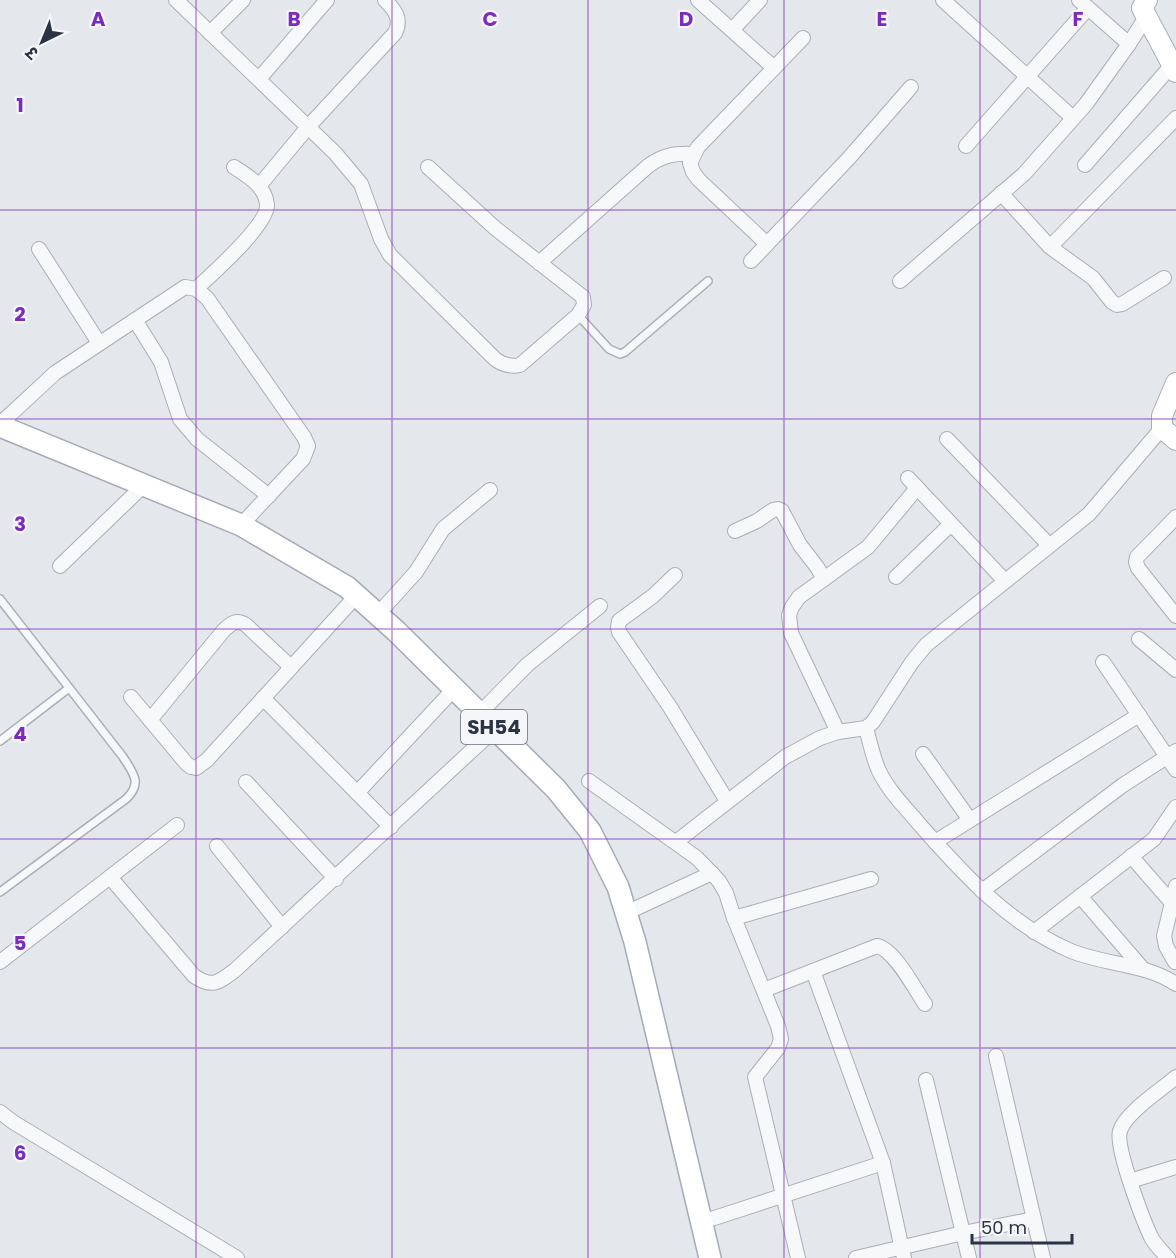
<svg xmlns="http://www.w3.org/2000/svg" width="1176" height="1258" font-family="Poppins,'Noto Sans Devanagari',sans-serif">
	<rect width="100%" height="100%" fill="#e4e7ec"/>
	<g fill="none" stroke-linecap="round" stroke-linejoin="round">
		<defs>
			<g id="lane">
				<path d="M 578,315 L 609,349 L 620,354 L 625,352 L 708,281"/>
				<path d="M 0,599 L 123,757 C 133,773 143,783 126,799 L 0,892"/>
				<path d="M 0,741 L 69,688"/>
			</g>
			<g id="street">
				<path d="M 176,0 L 335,153 L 361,184 L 381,239 L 390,255 L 495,359 C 503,365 511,367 520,365 L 578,315 L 584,305 L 583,297 L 495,228 L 428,167"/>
				<path d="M 698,0 L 773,67"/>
				<path d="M 943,0 L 1073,118"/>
				<path d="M 1079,0 L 1129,44"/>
				<path d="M 732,30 L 760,0"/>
				<path d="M 210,33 L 243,0"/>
				<path d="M 259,79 L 327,0"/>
				<path d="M 966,146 L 1088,8"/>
				<path d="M 1085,165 L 1171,66"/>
				<path d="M 259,186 L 308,127 L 395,33 C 402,19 395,10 385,0"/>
				<path d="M 1001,193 L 1050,247 L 1093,278 L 1112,302 L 1117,305 L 1122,304 L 1164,278"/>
				<path d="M 767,244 L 699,180 L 693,172 L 690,163 L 698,147 L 803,38"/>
				<path d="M 1050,247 L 1176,118"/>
				<path d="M 39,249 L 99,343"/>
				<path d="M 751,261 L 849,158 L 911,87"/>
				<path d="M 539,263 L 648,166 C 663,155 675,153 693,154"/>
				<path d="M 900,281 L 1024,174 L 1086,104 L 1129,44 L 1146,17"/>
				<path d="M 196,289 C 212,274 269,224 267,204 C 265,186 248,176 234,167"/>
				<path d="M 135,320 L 161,362 L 180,419 L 197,439 L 269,496"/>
				<path d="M 0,424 L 55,373 L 185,287 L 196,289 L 207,298 L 304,437 L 308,446 L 303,459 L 241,525"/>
				<path d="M 947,439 L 1049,545"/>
				<path d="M 908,478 L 1005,581"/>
				<path d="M 1176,517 L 1137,557 L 1136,562 L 1138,568 L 1176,616"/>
				<path d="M 735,531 L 757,521 L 773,510 L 778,509 L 782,511 L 800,545 L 817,567 L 824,579"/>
				<path d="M 60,566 L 144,485"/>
				<path d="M 675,575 L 653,596 L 619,621 L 618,627 L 619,632 L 670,707 L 727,801"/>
				<path d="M 896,577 L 951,524"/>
				<path d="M 378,614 L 416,572 L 443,529 L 490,490"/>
				<path d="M 1139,639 L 1176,670"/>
				<path d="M 1103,662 L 1176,770"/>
				<path d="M 131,697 L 186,763 L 191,767 L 196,768 L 207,760 L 357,595"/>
				<path d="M 263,698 L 391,827"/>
				<path d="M 480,713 L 527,665 L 600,606"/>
				<path d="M 150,720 L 224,630 C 232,623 236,619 246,625 L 291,667"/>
				<path d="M 866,728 C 870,742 873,758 879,771 C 889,792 907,809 921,826 C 964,875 1010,925 1071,951 C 1105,965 1144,963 1176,984"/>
				<path d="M 838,732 L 791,633 L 789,615 L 792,607 L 799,597 L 868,547 L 917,488"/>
				<path d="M 923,754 L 970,820"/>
				<path d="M 589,781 L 697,858 L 719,881 L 726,893 L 734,918 L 778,1026 L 781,1039 L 778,1048 L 755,1077 L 798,1258"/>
				<path d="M 246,782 L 336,879"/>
				<path d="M 357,793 L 454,689"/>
				<path d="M 676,842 L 785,757 L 820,738 L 838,732 L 866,728 L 873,722 L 912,662 L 926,645 L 1089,514 L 1162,428"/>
				<path d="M 935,842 L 1139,715"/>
				<path d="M 217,846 L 282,927"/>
				<path d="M 1131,856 L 1172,903"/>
				<path d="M 110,877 L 194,976 C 212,988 218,983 234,971 L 495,729"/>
				<path d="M 982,891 L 1123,785 L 1176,751"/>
				<path d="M 1080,896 L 1142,968"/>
				<path d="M 626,913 L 712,873"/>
				<path d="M 734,918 L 871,879"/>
				<path d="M 1034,932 L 1154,839 L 1176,807"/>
				<path d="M 0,962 L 177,825"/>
				<path d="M 1175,962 L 1166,946 L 1164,936 L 1176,886"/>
				<path d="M 813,971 L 883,1163 L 904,1258"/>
				<path d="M 764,990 L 877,946 C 894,949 915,989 925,1004"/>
				<path d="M 996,1056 L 1043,1258"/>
				<path d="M 926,1080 L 969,1258"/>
				<path d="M 0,1112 L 13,1122 L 237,1258"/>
				<path d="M 1130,1181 L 1176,1167"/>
				<path d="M 702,1222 L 883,1163"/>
				<path d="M 856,1258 L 963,1233 L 1034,1219"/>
				<path d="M 1168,1258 C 1162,1251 1155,1245 1151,1237 C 1143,1220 1115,1147 1120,1131 C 1125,1113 1161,1090 1176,1077"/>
			</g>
			<g id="secondary">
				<path d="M 1147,0 L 1142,8 L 1176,72"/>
				<path d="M 1176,383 L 1162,416 L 1162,428 L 1176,440"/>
			</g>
			<path id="primary" d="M 0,426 L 241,525 L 347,587 L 396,631 L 556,789 L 590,831 L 618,887 L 635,942 L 710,1258"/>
		</defs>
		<!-- lane casing -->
		<use href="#lane" stroke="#a9aeb7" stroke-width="10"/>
		<!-- street casing -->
		<use href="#street" stroke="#a9aeb7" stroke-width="16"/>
		<!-- secondary casing -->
		<use href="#secondary" stroke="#a9aeb7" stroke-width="22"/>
		<!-- primary casing -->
		<use href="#primary" stroke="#a3abb8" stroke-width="24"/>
		<!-- lane -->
		<use href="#lane" stroke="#f7f8fa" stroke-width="7"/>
		<!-- street -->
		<use href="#street" stroke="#f7f8fa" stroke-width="14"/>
		<!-- secondary -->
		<use href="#secondary" stroke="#fff" stroke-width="20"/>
		<!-- primary -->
		<use href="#primary" stroke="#fff" stroke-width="21"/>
	</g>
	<!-- grid -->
	<path fill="none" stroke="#7b2cbf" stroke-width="1.5" stroke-opacity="0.55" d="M 196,0 L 196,1258M 392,0 L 392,1258M 588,0 L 588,1258M 784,0 L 784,1258M 980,0 L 980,1258M 0,210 L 1176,210M 0,419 L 1176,419M 0,629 L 1176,629M 0,839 L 1176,839M 0,1048 L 1176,1048"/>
	<g text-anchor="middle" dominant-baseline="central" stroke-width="4.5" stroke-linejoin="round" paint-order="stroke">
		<!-- shield labels -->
		<rect fill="#f4f6f9" stroke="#676e7b" stroke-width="1.5" x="461" y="710" width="66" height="34" rx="4.5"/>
		<g font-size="20" font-weight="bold" fill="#2b3445">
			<text x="494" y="727">SH54</text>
		</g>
	</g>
	<g font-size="20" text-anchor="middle" font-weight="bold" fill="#7b2cbf" stroke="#f4f6f9" stroke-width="4.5" stroke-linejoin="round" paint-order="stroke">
		<text x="98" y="26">A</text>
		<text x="294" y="26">B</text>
		<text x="490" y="26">C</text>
		<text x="686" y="26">D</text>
		<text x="882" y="26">E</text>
		<text x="1078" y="26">F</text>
		<text x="20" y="112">1</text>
		<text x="20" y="321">2</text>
		<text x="20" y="531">3</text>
		<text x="20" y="741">4</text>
		<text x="20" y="950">5</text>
		<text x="20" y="1160">6</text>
	</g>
	<!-- north arrow -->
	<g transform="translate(42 42) rotate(223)" stroke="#f4f6f9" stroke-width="4.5" paint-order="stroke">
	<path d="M0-4.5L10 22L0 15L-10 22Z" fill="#2b3445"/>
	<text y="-9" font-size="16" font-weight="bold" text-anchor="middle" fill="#2b3445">उ</text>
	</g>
	<!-- scale -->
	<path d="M972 1234v9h100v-9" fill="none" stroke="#2b3445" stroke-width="3"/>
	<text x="981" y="1234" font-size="18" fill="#2b3445" stroke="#f4f6f9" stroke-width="4.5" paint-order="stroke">50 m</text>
</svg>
